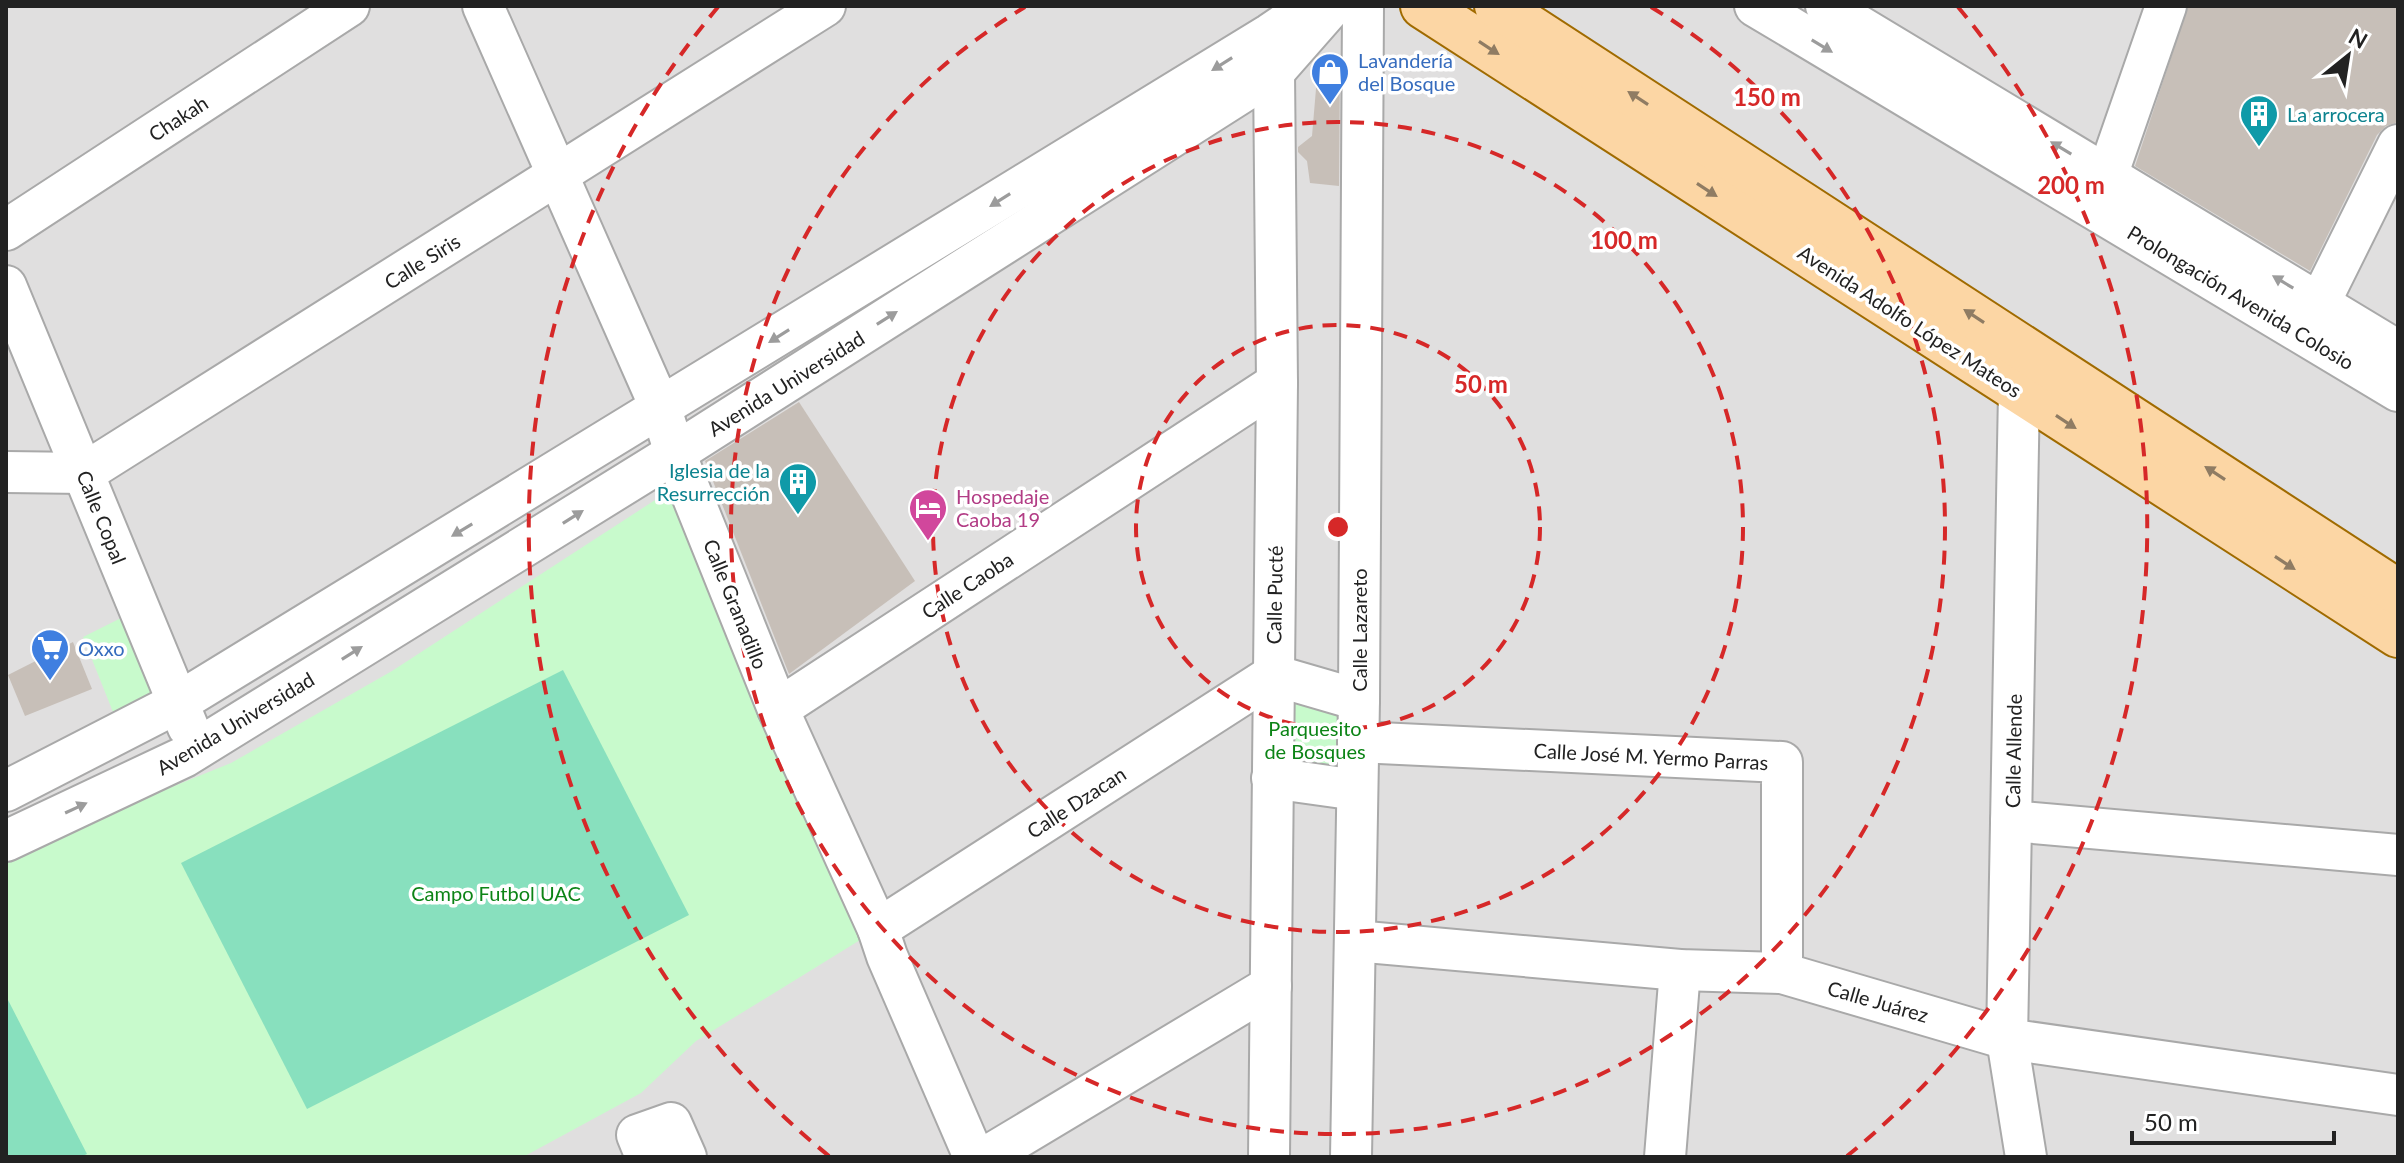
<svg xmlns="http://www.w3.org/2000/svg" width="2404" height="1163" font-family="Lato,sans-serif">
	<rect width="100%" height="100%" fill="#f2efe9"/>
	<!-- residential -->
	<rect fill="#e0dfdf" x="6" y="6" width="2392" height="1151"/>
	<!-- park -->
	<g fill="#c8facc">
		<path d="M 669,491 L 878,929 L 696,1041 L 641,1093 L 523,1157 L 6,1157 L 6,854 L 231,763 L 392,671 Z"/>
		<path d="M 125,616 L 160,697 L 115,717 L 83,637 Z"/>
		<path d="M 1278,680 L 1353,704 L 1353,785 L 1276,774 Z"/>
	</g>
	<!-- pitch -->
	<g fill="#88e0be">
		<path d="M 563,670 L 689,915 L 307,1109 L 181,863 Z"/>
		<path d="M 8,1000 L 87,1154 L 80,1157 L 6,1157 Z"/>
	</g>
	<!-- building -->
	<g fill="#c7bfb8">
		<path d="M 2188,6 L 2398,6 L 2398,122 L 2386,126 L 2377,135 L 2310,271 L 2135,166 Z"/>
		<path d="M 1340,68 L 1339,186 L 1310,183 L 1307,161 L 1298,152 L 1298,147 L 1312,136 L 1317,77 Z"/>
		<path d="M 799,402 L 915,581 L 789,674 L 705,461 Z"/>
		<path d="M 73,642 L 92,689 L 25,716 L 8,675 Z"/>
	</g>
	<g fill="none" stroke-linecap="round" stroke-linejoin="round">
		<defs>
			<g id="minor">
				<path d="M 483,6 L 661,409 L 675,453 L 778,709 L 878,929 L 887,956 L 974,1157"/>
				<path d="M 1755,6 L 2398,391"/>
				<path d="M 1826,6 L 2398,351"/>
				<path d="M 2107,176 L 2166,6"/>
				<path d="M 6,230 L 349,6"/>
				<path d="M 6,286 L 188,727"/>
				<path d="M 2319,304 L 2398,145"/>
				<path d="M 2017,363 L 2019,392 L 2007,1039 L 2026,1157"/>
				<path d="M 6,472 L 84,473 L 825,6"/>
				<path d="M 778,709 L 1277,383"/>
				<path d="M 1358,742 L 1782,762 L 1782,973"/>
				<path d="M 1272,778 L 1357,790"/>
				<path d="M 6,791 L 179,702 L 1270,34 L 1311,6"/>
				<path d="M 2011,821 L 2398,855"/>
				<path d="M 6,841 L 184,757 L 675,453 L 1274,72 L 1332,6"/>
				<path d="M 878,929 L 1273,675 L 1359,700"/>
				<path d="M 1355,941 L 1680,970 L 1782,973 L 2007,1039 L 2398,1095"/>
				<path d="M 646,1157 L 637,1135 L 671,1123 L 686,1157"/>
				<path d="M 986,1157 L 1271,986"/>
				<path d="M 1269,1157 L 1277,383 L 1274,72 L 1272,50"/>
				<path d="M 1351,1157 L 1359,700 L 1363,6"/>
				<path d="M 1665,1157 L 1680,970"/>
			</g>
			<g id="major">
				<path d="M 1423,6 L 2398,635"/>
				<path d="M 1497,6 L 2398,592"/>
			</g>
		</defs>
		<!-- minor casing -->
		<use href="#minor" stroke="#a9a9a9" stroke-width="44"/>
		<!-- major casing -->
		<use href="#major" stroke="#a06b00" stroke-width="48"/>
		<!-- minor -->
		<use href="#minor" stroke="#fff" stroke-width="40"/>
		<!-- major -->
		<use href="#major" stroke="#fcd6a4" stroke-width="44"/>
	</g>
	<!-- one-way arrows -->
	<defs><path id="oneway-solid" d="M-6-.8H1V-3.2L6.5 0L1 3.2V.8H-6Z" transform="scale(2)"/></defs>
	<g fill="#9c9c9c">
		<use href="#oneway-solid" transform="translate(1822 46) rotate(31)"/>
		<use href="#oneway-solid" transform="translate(1222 64) rotate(148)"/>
		<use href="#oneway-solid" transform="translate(2061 148) rotate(-149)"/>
		<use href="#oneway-solid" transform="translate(1000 200) rotate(148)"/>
		<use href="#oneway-solid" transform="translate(2283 282) rotate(-149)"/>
		<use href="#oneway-solid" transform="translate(887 318) rotate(-32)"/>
		<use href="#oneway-solid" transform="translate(779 336) rotate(148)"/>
		<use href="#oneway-solid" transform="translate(573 517) rotate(-32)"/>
		<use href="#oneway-solid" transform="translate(462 530) rotate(149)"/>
		<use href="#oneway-solid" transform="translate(352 653) rotate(-32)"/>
		<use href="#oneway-solid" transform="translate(76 808) rotate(-25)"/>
	</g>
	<g fill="#8f7c63">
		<use href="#oneway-solid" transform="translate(1489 48) rotate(33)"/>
		<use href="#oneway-solid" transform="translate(1638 98) rotate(-147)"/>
		<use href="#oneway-solid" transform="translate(1707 190) rotate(33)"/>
		<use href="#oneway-solid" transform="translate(1974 316) rotate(-147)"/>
		<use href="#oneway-solid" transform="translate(2066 422) rotate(33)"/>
		<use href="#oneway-solid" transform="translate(2215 473) rotate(-147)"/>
		<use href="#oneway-solid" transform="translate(2285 563) rotate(33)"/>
	</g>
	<!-- distance rings -->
	<g fill="none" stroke="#d62828" stroke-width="4" stroke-dasharray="14 10">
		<circle cx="1338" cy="527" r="202"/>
		<circle cx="1338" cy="527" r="405"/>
		<path d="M1651 7A607 607 0 1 1 1025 7"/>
		<path d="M829 1156A809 809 0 0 1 718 7M1958 7A809 809 0 0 1 1847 1156"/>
	</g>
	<!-- icons -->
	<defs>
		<symbol id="shop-pin" viewBox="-11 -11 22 30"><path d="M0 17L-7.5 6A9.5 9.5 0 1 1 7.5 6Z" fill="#3f7fe0" stroke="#fff"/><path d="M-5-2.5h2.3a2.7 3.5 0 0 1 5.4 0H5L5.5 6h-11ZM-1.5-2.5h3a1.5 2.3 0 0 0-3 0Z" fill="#fff"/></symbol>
		<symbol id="building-pin" viewBox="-11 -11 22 30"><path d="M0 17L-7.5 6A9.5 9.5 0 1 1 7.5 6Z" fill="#0f9aa8" stroke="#fff"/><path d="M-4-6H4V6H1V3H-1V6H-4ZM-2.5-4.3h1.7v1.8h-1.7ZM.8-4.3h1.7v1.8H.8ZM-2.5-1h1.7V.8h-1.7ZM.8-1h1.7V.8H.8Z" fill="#fff"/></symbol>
		<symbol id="hotel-pin" viewBox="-11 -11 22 30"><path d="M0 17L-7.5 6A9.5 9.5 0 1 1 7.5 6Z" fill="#d1479c" stroke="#fff"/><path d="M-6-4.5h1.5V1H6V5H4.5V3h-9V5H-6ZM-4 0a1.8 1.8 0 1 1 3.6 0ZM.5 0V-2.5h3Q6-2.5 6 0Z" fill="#fff"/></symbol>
		<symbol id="supermarket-pin" viewBox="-11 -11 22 30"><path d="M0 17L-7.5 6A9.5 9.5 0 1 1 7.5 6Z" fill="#3f7fe0" stroke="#fff"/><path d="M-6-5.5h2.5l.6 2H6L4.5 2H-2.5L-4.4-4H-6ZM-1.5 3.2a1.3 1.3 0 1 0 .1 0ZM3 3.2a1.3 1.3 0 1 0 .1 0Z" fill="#fff"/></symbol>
	</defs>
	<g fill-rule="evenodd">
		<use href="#shop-pin" x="1308" y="50" width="44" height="60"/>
		<use href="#building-pin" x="2237" y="92" width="44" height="60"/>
		<use href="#building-pin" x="776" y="460" width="44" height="60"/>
		<use href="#hotel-pin" x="906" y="486" width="44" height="60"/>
		<use href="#supermarket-pin" x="28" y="626" width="44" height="60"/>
	</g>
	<g text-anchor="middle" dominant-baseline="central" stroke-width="7" stroke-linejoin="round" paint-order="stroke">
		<!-- shop labels -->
		<g font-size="20" fill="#366cbe" stroke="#fff" text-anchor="start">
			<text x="1358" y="60">Lavandería<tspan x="1358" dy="23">del Bosque</tspan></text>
			<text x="78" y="648">Oxxo</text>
		</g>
		<!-- culture labels -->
		<g font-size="20" fill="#0d838f" stroke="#fff" text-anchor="start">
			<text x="2287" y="114">La arrocera</text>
			<text x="770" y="470" text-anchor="end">Iglesia de la<tspan x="770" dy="23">Resurrección</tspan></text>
		</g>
		<!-- street labels -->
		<g font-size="20" fill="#222" stroke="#fff">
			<text transform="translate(178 118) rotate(-33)">Chakah</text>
			<text transform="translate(422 261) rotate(-32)">Calle Siris</text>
			<text transform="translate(2241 297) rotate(31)">Prolongación Avenida Colosio</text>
			<text transform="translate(1910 321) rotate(33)">Avenida Adolfo López Mateos</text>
			<text transform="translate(786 383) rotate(-32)">Avenida Universidad</text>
			<text transform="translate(102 517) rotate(68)">Calle Copal</text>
			<text transform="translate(967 585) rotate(-33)">Calle Caoba</text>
			<text transform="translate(1274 595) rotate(-89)">Calle Pucté</text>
			<text transform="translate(736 604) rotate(68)">Calle Granadillo</text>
			<text transform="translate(1359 630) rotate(-90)">Calle Lazareto</text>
			<text transform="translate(235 723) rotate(-31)">Avenida Universidad</text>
			<text transform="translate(2013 751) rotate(-89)">Calle Allende</text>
			<text transform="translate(1651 756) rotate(3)">Calle José M. Yermo Parras</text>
			<text transform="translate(1076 802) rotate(-33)">Calle Dzacan</text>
			<text transform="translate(1878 1001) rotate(16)">Calle Juárez</text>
		</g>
		<!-- hotel labels -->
		<g font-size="20" fill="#b23c85" stroke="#fff" text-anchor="start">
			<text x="956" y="496">Hospedaje<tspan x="956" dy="23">Caoba 19</tspan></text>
		</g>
		<!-- park labels -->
		<g font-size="20" fill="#0c8416" stroke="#fff">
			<text x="1315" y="728">Parquesito<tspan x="1315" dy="23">de Bosques</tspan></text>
			<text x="496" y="893">Campo Futbol UAC</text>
		</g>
	</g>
	<circle cx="1338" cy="527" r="12" fill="#d62828" stroke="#fff" stroke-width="4"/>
	<g font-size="24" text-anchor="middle" font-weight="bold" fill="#d62828" stroke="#fff" stroke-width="7" stroke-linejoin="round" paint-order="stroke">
		<text x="1767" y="106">150 m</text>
		<text x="2071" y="194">200 m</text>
		<text x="1624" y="249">100 m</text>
		<text x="1481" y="393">50 m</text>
	</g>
	<!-- border -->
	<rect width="2404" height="1163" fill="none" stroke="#222222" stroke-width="16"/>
	<!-- north arrow -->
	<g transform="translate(2348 56) rotate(30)" stroke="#ffffff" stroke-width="6" paint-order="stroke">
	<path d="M0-6L14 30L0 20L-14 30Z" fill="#222222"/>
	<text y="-12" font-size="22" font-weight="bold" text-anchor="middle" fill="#222222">N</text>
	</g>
	<!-- scale -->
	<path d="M2132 1131v12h202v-12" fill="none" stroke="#222222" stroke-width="4"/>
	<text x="2144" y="1131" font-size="24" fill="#222222" stroke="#ffffff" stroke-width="6" paint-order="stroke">50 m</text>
</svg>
